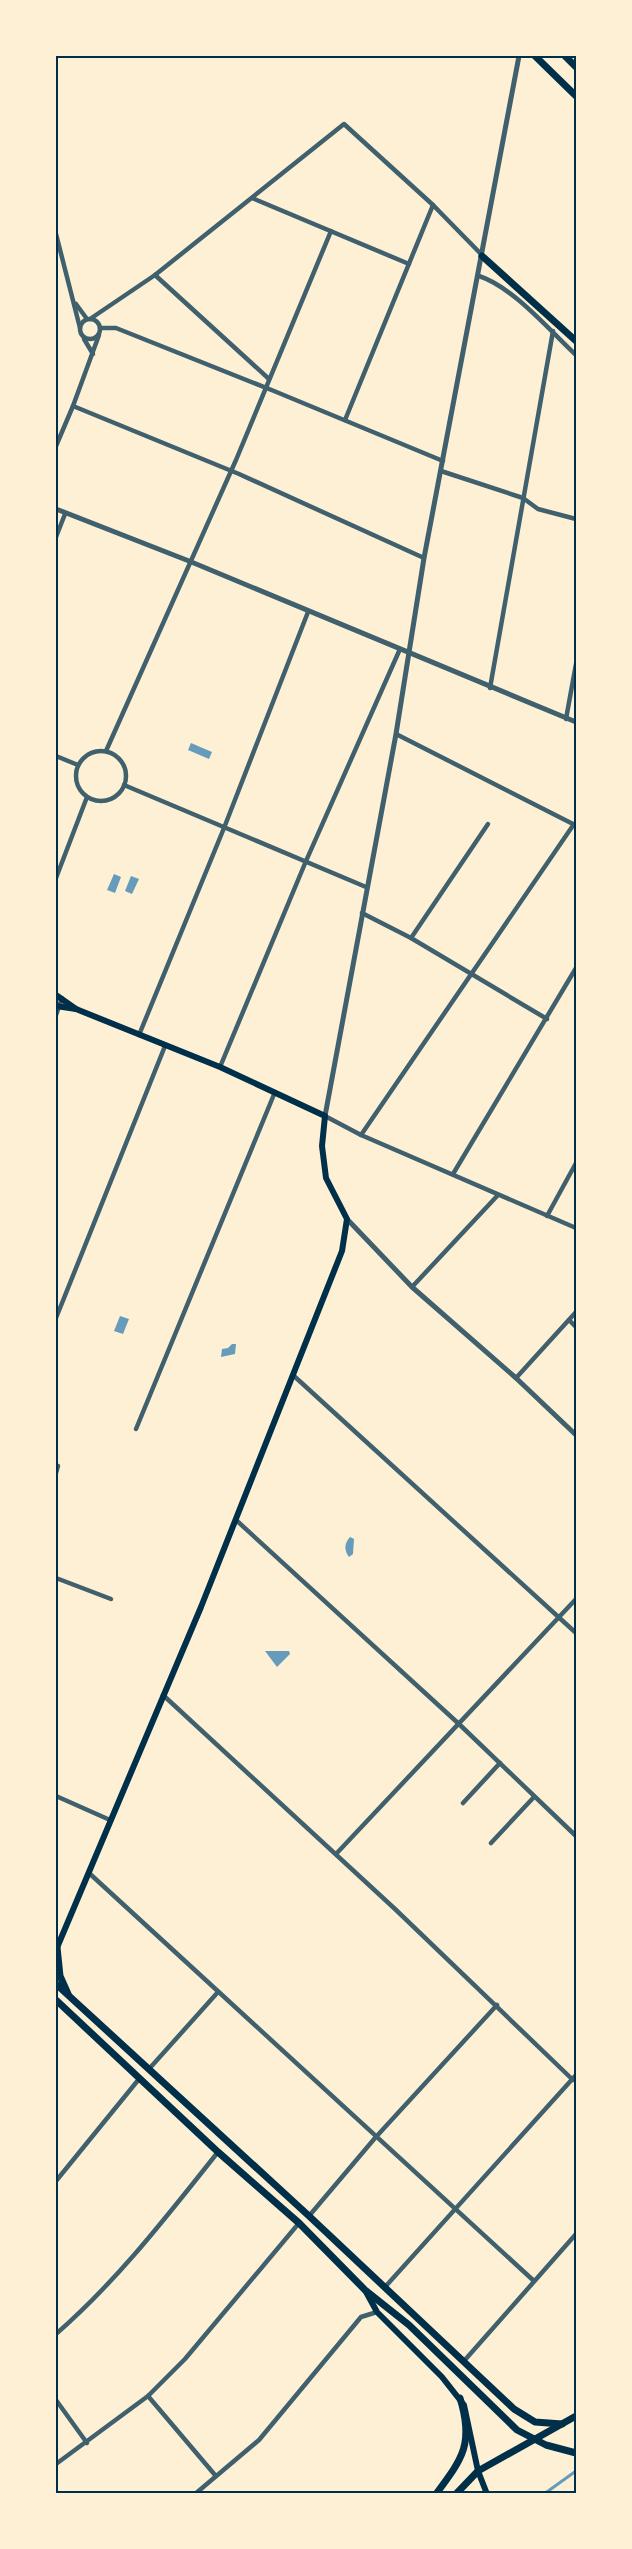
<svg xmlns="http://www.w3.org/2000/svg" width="632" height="2549" font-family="Poppins,sans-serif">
	<rect width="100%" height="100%" fill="#fdf0d5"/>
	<!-- water -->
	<g fill="#669bbc">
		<path d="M 191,743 L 212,752 L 209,759 L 188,750 Z"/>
		<path d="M 114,874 L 121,877 L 115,893 L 107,890 Z"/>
		<path d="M 131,876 L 139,879 L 132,894 L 125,891 Z"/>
		<path d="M 120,1316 L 129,1319 L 123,1334 L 114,1331 Z"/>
		<path d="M 232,1344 L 236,1344 L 235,1354 L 221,1357 L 222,1349 L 228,1348 Z"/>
		<path d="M 350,1537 L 354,1539 L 353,1554 L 349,1557 C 344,1550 344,1544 350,1537 Z"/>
		<path d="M 265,1651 L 289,1651 L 290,1654 L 277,1667 Z"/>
	</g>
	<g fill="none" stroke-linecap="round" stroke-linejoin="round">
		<!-- stream -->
		<path stroke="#669bbc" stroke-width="3" d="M 544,2494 L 576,2471"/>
		<!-- minor -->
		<g stroke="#3f606c" stroke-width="4.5">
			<path d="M 252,198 L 409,264"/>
			<path d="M 56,234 L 80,328"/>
			<path d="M 155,275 L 269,379"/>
			<path d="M 479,276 C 513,287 550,331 576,355"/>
			<path d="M 76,304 L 87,319"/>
			<circle cx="90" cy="329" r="10"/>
			<path d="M 90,319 L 155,275 L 344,124 L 433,205 L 482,255"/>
			<path d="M 100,328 L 116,328 L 274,391 L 443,461"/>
			<path d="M 84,339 L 93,354"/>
			<path d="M 73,406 L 239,474 L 424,558"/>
			<path d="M 345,420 L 433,205"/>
			<path d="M 56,446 L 73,406 L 99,335"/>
			<path d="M 441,471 L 523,498 L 538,509 L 576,519"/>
			<path d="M 56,537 L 65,514"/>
			<path d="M 490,688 L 553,331"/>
			<path d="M 566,719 L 576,664"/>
			<path d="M 396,734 L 575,825"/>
			<circle cx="101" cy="776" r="25"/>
			<path d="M 106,751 L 236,460 L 331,231"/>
			<path d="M 56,756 L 78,765"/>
			<path d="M 124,785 L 366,887"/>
			<path d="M 56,878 L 87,797"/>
			<path d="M 362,913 L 411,938 L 547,1019"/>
			<path d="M 411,938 L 488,824"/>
			<path d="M 56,1015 L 62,998"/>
			<path d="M 139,1035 L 224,828 L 308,612"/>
			<path d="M 220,1067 L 306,861 L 400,649"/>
			<path d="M 325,1116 L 361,1135 L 576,1228"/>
			<path d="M 361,1135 L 574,824"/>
			<path d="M 453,1174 L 576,968"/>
			<path d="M 547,1216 L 576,1163"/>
			<path d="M 412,1287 L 498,1195"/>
			<path d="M 56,1318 L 165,1046"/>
			<path d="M 569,1320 L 576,1327"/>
			<path d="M 294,1376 L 576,1633"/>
			<path d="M 516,1378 L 576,1312"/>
			<path d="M 136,1429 L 275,1092"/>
			<path d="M 56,1473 L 58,1466"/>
			<path d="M 236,1520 L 459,1724 L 576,1836"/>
			<path d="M 56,1578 L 111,1599"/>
			<path d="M 163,1695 L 395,1909 L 573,2080"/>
			<path d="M 56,1796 L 110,1820"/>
			<path d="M 463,1803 L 500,1763"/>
			<path d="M 491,1843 L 534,1797"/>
			<path d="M 336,1854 L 576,1599"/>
			<path d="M 89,1873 L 534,2281"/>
			<path d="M 149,2069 L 218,1992"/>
			<path d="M 56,2181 L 139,2079"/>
			<path d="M 309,2216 L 375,2138 L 497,2005"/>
			<path d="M 385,2287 L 576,2075"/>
			<path d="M 56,2334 C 118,2280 167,2216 218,2152"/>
			<path d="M 464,2361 L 576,2234"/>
			<path d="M 148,2396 L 215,2475"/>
			<path d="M 56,2400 L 87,2443"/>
			<path d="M 56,2464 L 148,2396 L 185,2359 L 299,2223"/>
			<path d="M 195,2494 L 259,2440 L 361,2317 L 377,2312"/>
		</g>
		<!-- tertiary -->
		<g stroke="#3f606c" stroke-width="5">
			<path d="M 56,509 L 189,561 L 576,722"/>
			<path d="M 325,1116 L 396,734 L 424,558 L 519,56"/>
			<path d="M 347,1219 L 412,1287 L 516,1378 L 576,1435"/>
		</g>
		<!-- secondary -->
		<g stroke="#003049" stroke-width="6">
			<path d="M 56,995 L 76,1009 L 220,1067 L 325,1116 L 322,1146 L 326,1178 L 347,1219 L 342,1251 L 201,1607 L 56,1950"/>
			<path d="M 56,1006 L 76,1009"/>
			<path d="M 365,2290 L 377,2312 L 442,2377 L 464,2405 L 478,2471 L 487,2494"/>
		</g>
		<!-- primary -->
		<g stroke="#003049" stroke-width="7">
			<path d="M 57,1947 L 60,1976 L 68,1994"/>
			<path d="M 56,1984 L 309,2216 L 514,2409 L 535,2422 L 562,2424"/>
			<path d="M 56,2000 L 218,2152 L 299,2223 L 365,2290 L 409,2325 L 517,2430 L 546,2445 L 576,2453"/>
			<path d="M 436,2494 C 463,2458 474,2443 460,2398"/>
			<path d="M 456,2494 L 478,2471 L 576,2416"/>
		</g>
		<!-- trunk -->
		<g stroke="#003049" stroke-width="7">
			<path d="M 535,56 L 576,96"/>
			<path d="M 565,56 L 576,67"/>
			<path d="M 482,256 L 576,341"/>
		</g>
	</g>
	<!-- border -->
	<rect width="632" height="2549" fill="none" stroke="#fdf0d5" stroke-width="114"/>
	<rect x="57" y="57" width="518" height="2435" fill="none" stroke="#003049" stroke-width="2"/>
</svg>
